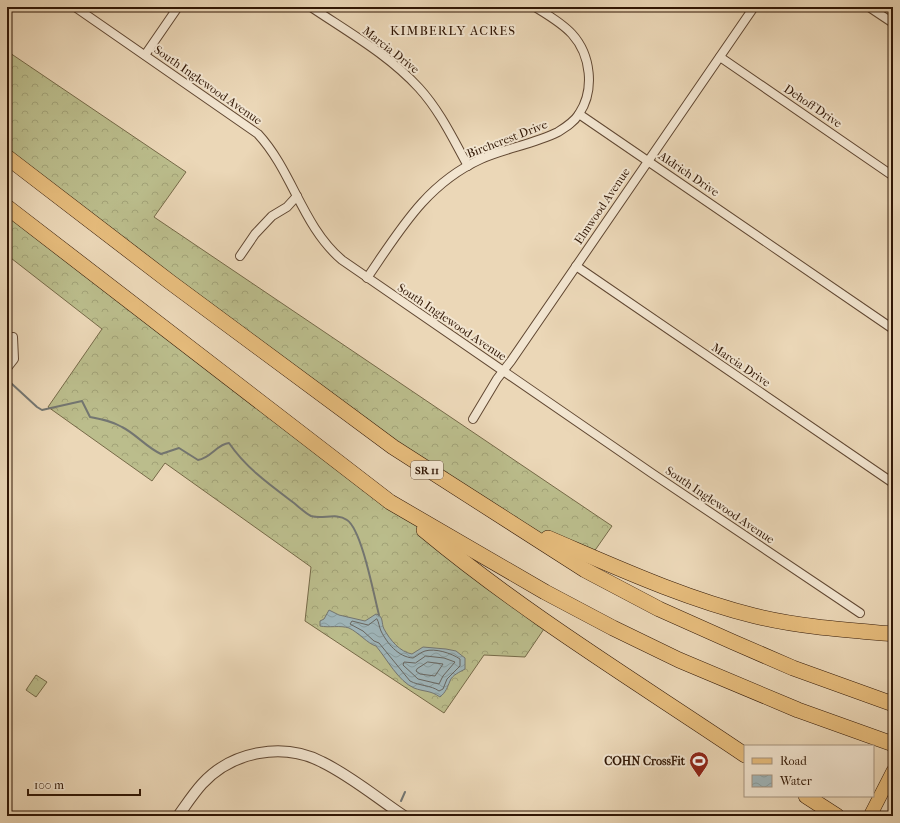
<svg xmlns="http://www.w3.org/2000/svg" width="900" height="823" font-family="'IM FELL French Canon',serif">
	<defs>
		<pattern id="forest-crowns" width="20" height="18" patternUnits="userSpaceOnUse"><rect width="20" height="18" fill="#bbbd8c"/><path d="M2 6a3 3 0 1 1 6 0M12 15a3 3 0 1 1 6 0" fill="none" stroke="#a1a277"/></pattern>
		<pattern id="water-waves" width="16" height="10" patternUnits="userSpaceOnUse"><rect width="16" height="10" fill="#9fb6bb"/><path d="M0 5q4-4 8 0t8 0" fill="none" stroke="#899c9f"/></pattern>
	</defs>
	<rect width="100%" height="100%" fill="#ebd7b7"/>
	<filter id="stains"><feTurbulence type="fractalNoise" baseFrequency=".005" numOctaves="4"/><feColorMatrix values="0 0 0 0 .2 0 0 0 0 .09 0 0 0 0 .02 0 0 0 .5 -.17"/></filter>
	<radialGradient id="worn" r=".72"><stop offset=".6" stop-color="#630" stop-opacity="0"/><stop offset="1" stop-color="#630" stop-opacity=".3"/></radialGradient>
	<!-- forest -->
	<g fill="url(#forest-crowns)" stroke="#766a48">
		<path d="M 7,51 L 186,172 L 154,217 L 612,526 L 591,556 L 509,521 L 444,481 L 7,157 Z"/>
		<path d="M 7,207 L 548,623 L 525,657 L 484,655 L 444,713 L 305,621 L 311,567 L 165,463 L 152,481 L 48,407 L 102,329 L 7,255 Z"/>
		<path d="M 36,675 L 47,682 L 36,697 L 26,690 Z"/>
	</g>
	<!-- water -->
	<path fill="url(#water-waves)" stroke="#737672" d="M 329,610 L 339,615 L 365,621 L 376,614 C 384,616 381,623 384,629 C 390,640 400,652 412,654 L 423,647 L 446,649 L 456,651 L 465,658 L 465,669 C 460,672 452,675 450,681 C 447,688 446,692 440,697 C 430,690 424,692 414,688 C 398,681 387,659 376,646 C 368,644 358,632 349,628 C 340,625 329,628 320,626 L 320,621 L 324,619 Z"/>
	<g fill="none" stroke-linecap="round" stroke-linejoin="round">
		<!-- shore -->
		<g stroke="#686660" stroke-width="1">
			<path d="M 377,619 C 379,622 379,627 381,631 C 387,643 398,657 413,658 C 417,656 421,652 425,651 C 435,648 451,653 460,659 L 460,666 L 447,679 L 443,689 L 439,691 C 431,685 419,686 410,681 L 379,643 L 374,641 L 363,631 L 350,624 L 352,621 L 368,625 Z"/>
			<path d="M 426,656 L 444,658 L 455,662 L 443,676 L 439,684 L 418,679 L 403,665 L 404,662 L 415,663 Z"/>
			<path d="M 428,662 L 443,664 L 435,676 L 420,674 L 416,671 L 417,669 Z"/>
		</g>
		<!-- stream -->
		<g stroke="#737672" stroke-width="2">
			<path d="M 12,384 L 37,407 L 42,410 L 82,401 L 90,417 C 101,419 112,421 122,427 C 136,434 146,447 161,454 L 179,448 L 198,460 C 211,458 217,444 229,443 C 246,468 270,485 294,503 C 299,507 305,513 311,516 C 322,520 336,512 347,520 C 362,530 374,596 379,615"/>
			<path d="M 401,801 L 405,792"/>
		</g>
		<defs>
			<g id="minor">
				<path d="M 75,7 L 258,134 C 293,172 302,226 342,260 L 653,474 L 860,613"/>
				<path d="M 311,7 C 348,32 389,55 419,88 C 440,111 453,139 468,166"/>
				<path d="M 869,7 L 893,23"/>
				<path d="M 145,55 L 178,7"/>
				<path d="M 720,57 L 893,176"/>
				<path d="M 579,114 L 893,329"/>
				<path d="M 240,256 L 255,234 L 272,216 L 287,207 L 297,196"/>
				<path d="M 576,266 L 893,483"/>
				<path d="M 367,278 C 400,230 426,184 481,159 C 506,148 534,144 558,132 C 566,127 574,122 579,114 C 595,90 591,55 572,34 C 562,23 548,15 535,7"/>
				<path d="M 7,368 L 14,359 L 13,337"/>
				<path d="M 473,419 L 497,379 L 511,361 L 754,7"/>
			</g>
			<path id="tertiary" d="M 178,816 C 186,805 193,794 202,784 C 232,751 283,742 322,762 C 351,776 377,798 404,816"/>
			<path id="primary" d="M 870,816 L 893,771"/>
			<g id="motorway">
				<path d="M 7,157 L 170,282 L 393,447 L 585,570 L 659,609 L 733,642 L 793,668 L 893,704"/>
				<path d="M 7,207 L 390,502 L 545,592 L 613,628 L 679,660 L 798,710 L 893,744"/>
				<path d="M 424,530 C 525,614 637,682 745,755"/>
				<path d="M 548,538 C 616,567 683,598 755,616 C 800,627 847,630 893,634"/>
				<path d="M 806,796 L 837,816"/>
			</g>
		</defs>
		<!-- minor casing -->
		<use href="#minor" stroke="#604732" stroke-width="10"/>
		<!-- tertiary casing -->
		<use href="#tertiary" stroke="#604732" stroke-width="12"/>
		<!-- primary casing -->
		<use href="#primary" stroke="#311705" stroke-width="14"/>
		<!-- motorway casing -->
		<use href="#motorway" stroke="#311705" stroke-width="16"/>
		<!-- minor -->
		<use href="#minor" stroke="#f2e5d0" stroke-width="8"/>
		<!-- tertiary -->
		<use href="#tertiary" stroke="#f2e5d0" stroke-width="10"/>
		<!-- primary -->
		<use href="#primary" stroke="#e6bc7c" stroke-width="13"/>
		<!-- motorway -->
		<use href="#motorway" stroke="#e6bc7c" stroke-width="15"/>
	</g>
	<!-- icons -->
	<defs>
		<symbol id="stadium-pin" viewBox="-11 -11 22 30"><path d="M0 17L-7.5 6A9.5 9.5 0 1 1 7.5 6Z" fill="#8f2418" stroke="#f2e5d0"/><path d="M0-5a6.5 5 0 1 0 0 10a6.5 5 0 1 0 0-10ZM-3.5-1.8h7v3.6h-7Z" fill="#fff"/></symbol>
	</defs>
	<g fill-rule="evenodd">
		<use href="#stadium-pin" x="688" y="750" width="22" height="30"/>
	</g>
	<g text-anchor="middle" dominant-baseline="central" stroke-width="4" stroke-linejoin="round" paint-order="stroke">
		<!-- shield labels -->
		<rect fill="#f2e5d0" stroke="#6b5542" stroke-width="1" x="411" y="461" width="32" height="18" rx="3"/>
		<g font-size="11" font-weight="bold" fill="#311705">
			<text x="427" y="470">SR 11</text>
		</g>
		<!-- street labels -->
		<g font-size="12" fill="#311705" stroke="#f2e5d0">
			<text transform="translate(391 50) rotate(38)">Marcia Drive</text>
			<text transform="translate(208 85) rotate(35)">South Inglewood Avenue</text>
			<text transform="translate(813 106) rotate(34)">Dehoff Drive</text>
			<text transform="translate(507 139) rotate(-21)">Birchcrest Drive</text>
			<text transform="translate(689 174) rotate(34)">Aldrich Drive</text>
			<text transform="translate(602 206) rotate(-56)">Elmwood Avenue</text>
			<text transform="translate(452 322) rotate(34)">South Inglewood Avenue</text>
			<text transform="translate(741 365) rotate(34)">Marcia Drive</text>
			<text transform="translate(720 505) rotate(34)">South Inglewood Avenue</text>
		</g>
		<!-- poi labels -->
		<g font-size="12" font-weight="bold" fill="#311705" stroke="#f2e5d0" text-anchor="end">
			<text x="685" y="761">COHN CrossFit</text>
		</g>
		<!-- neighbourhood labels -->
		<g font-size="13" letter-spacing="1" fill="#311705" stroke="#f2e5d0">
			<text x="453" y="30">KIMBERLY ACRES</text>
		</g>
	</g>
	<!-- margin -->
	<rect width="900" height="823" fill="none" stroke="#ebd7b7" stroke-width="24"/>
	<rect x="8" y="8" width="884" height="807" fill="none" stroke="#311705" stroke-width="2"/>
	<rect x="12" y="12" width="876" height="799" fill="none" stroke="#311705"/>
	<!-- legend -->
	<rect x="744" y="745" width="130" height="52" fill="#f2e5d0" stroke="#a5937f"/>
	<rect x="752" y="758" width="20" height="6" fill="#e6bc7c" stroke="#a5937f"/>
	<text x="780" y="765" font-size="12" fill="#311705">Road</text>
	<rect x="752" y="775" width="20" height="12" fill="url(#water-waves)" stroke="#a5937f"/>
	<text x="780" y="785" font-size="12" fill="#311705">Water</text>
	<!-- scale -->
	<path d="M28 789v6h112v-6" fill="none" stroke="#311705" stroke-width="2"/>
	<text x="34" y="789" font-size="12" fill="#311705" stroke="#f2e5d0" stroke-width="3" paint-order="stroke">100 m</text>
	<rect width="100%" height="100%" filter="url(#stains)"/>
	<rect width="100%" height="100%" fill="url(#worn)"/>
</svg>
